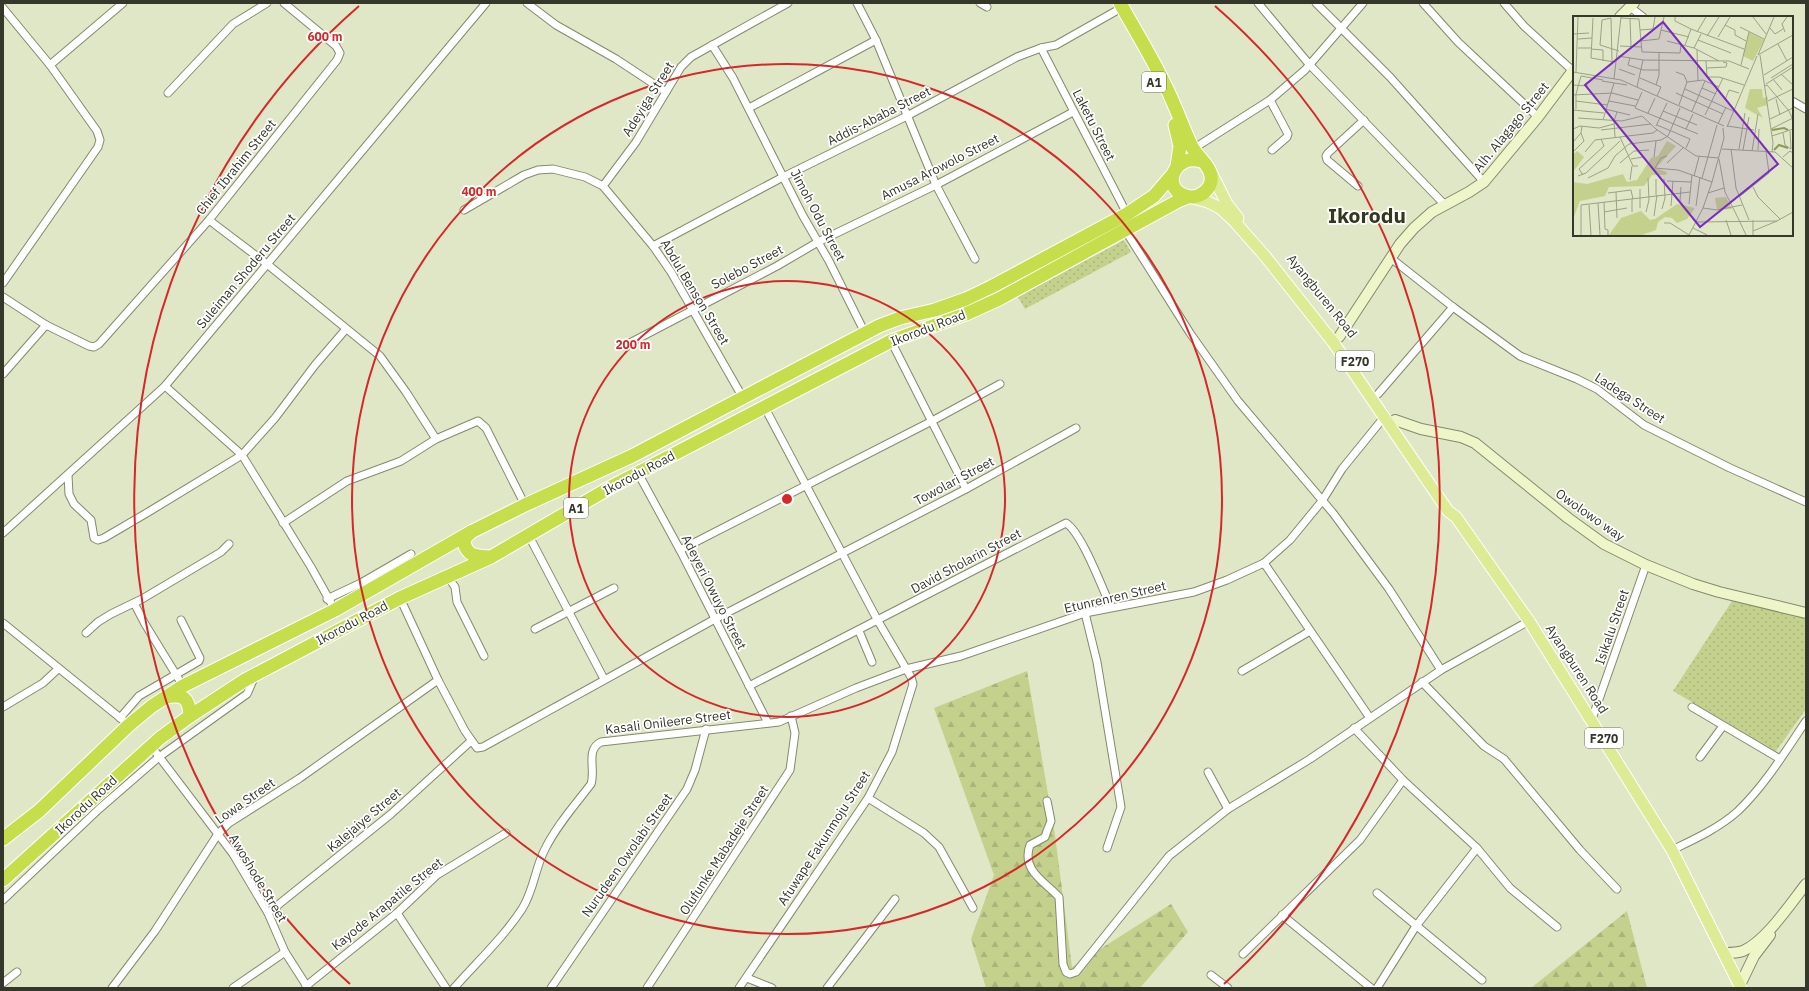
<svg xmlns="http://www.w3.org/2000/svg" width="1809" height="991" font-family="'IBM Plex Sans',sans-serif">
	<defs>
		<pattern id="grass-dots" width="8" height="8" patternUnits="userSpaceOnUse"><rect width="8" height="8" fill="#c3d18d"/><path d="M2 2h.1M6 6h.1" fill="none" stroke="#a8b47a" stroke-width="1.8" stroke-linecap="round"/></pattern>
		<pattern id="forest-firs" width="22" height="20" patternUnits="userSpaceOnUse"><rect width="22" height="20" fill="#c3d18d"/><path d="M5 1l3.5 6h-7zM16 11l3.5 6h-7z" fill="#a8b47a"/></pattern>
	</defs>
	<rect width="100%" height="100%" fill="#e0e7c7"/>
	<!-- grass -->
	<g fill="url(#grass-dots)">
		<path d="M 1124,240 L 1131,252 L 1025,309 L 1018,297 Z"/>
		<path d="M 1732,601 L 1806,618 L 1806,709 L 1776,751 L 1673,691 Z"/>
	</g>
	<!-- forest -->
	<g fill="url(#forest-firs)">
		<path d="M 1027,671 L 1055,835 L 1072,967 L 1171,904 L 1188,932 L 1140,988 L 986,988 L 971,939 L 994,875 L 934,708 Z"/>
		<path d="M 1627,911 L 1647,988 L 1531,988 Z"/>
	</g>
	<g fill="none" stroke-linecap="round" stroke-linejoin="round">
		<defs>
			<g id="street">
				<path d="M 527,3 L 556,25 L 616,59 L 666,92"/>
				<path d="M 857,3 L 876,40 L 936,185 L 975,259"/>
				<path d="M 980,3 L 987,7"/>
				<path d="M 1258,3 L 1309,64 L 1444,204"/>
				<path d="M 1316,3 L 1390,77 L 1484,182"/>
				<path d="M 1423,3 L 1458,42 L 1538,117"/>
				<path d="M 1504,3 L 1524,26 L 1573,71"/>
				<path d="M 1630,7 L 1643,17"/>
				<path d="M 3,8 L 50,65 L 97,131 L 100,140 L 98,147 L 3,283"/>
				<path d="M 712,45 L 733,78 L 803,216 L 829,261 L 865,333"/>
				<path d="M 1041,48 L 1127,214"/>
				<path d="M 50,65 L 123,3"/>
				<path d="M 168,93 L 233,24 L 267,3"/>
				<path d="M 1270,100 L 1288,134 L 1287,137 L 1272,150"/>
				<path d="M 1792,101 L 1806,109"/>
				<path d="M 749,108 L 876,40"/>
				<path d="M 1193,149 L 1270,100 L 1305,70 L 1363,3"/>
				<path d="M 603,186 L 636,142 L 681,67 L 691,57 L 788,3"/>
				<path d="M 1358,186 L 1327,160 L 1326,156 L 1328,153 L 1364,120"/>
				<path d="M 464,210 L 524,175 L 538,170 L 553,169 L 585,177 L 603,186 L 653,246 L 671,272 L 743,398"/>
				<path d="M 209,220 L 267,264 L 380,356 L 406,392 L 436,439"/>
				<path d="M 1125,230 L 1190,333 L 1238,401 L 1333,513 L 1389,589 L 1441,670"/>
				<path d="M 653,246 L 783,177 L 907,116 L 1017,57 L 1041,48 L 1056,45 L 1116,11"/>
				<path d="M 1392,259 L 1453,307 L 1520,356 L 1577,379 L 1597,389 L 1644,425 L 1730,468 L 1806,502"/>
				<path d="M 3,297 L 46,325 L 89,346 L 94,347 L 99,344 L 209,220 L 337,60 L 340,53 L 336,46 L 284,3"/>
				<path d="M 891,341 L 966,489"/>
				<path d="M 624,346 L 777,266 L 818,242 L 936,185 L 1073,112"/>
				<path d="M 3,374 L 46,325"/>
				<path d="M 165,386 L 242,455 L 311,567 L 335,610"/>
				<path d="M 1378,394 L 1453,307"/>
				<path d="M 638,473 L 680,550 L 768,723"/>
				<path d="M 68,475 L 69,494 L 74,504 L 91,520 L 94,538 L 98,540 L 104,538 L 150,511 L 242,455 L 275,418 L 315,365 L 346,329"/>
				<path d="M 283,523 L 347,481 L 401,461 L 436,439 L 478,421 L 486,428 L 525,505"/>
				<path d="M 3,533 L 165,386 L 486,3"/>
				<path d="M 529,536 L 604,679"/>
				<path d="M 680,550 L 932,421 L 1000,384"/>
				<path d="M 1264,563 L 1370,718"/>
				<path d="M 448,577 L 455,587 L 457,602 L 484,656"/>
				<path d="M 400,598 L 438,680 L 465,731 L 477,748 L 483,747 L 715,619 L 966,489 L 1076,428"/>
				<path d="M 327,599 L 361,583 L 411,554"/>
				<path d="M 134,603 L 145,624 L 183,686"/>
				<path d="M 1085,613 L 1097,662 L 1121,807 L 1107,848"/>
				<path d="M 3,623 L 129,725"/>
				<path d="M 535,629 L 614,588"/>
				<path d="M 859,631 L 872,662"/>
				<path d="M 86,633 L 98,622 L 111,614 L 142,599 L 221,552 L 229,544"/>
				<path d="M 1242,671 L 1310,631"/>
				<path d="M 1422,682 L 1484,746 L 1504,759 L 1580,850 L 1617,889"/>
				<path d="M 749,686 L 1066,523 C 1082,533 1102,588 1111,607"/>
				<path d="M 3,707 L 43,683 L 58,669"/>
				<path d="M 1692,707 L 1780,759"/>
				<path d="M 120,718 L 139,696 L 199,661 L 200,658 L 181,620"/>
				<path d="M 1592,719 L 1646,565"/>
				<path d="M 1354,728 L 1403,780 L 1477,848 L 1510,888 L 1557,927"/>
				<path d="M 151,746 L 233,854 L 268,913 L 285,952 L 308,988"/>
				<path d="M 1700,757 L 1723,726"/>
				<path d="M 1208,772 L 1228,809"/>
				<path d="M 868,798 L 924,833 L 939,847 L 973,908"/>
				<path d="M 1047,801 L 1051,821 L 1047,831 L 1045,837 L 1030,845 C 1021,870 1044,881 1059,897 L 1063,964 L 1066,972 L 1070,974 L 1076,972 L 1169,856 L 1228,809 L 1310,759 L 1441,670 L 1529,621"/>
				<path d="M 1672,850 C 1695,839 1719,828 1738,811 C 1765,785 1785,752 1806,721"/>
				<path d="M 1377,893 L 1482,980"/>
				<path d="M 3,900 L 99,809 L 159,757 L 247,694 L 255,676"/>
				<path d="M 268,913 L 391,814 L 471,741"/>
				<path d="M 397,913 L 446,988"/>
				<path d="M 1282,915 L 1371,988"/>
				<path d="M 1243,954 L 1360,840 L 1403,780"/>
				<path d="M 1211,975 L 1228,988"/>
				<path d="M 747,978 L 772,988"/>
				<path d="M 3,983 L 17,972"/>
				<path d="M 306,986 L 397,913 L 437,875 L 506,833"/>
				<path d="M 112,988 L 155,931 L 218,834 L 229,823 L 300,778 L 438,680"/>
				<path d="M 233,988 L 285,952"/>
				<path d="M 454,988 C 477,962 503,938 522,909 C 534,890 535,868 545,849 C 557,825 575,805 591,784 C 596,769 585,750 601,742 L 779,722 L 856,688 L 906,669 L 961,656 L 1085,613 L 1194,592 L 1227,580 L 1264,563 L 1290,540 L 1322,501 L 1342,469 L 1385,416"/>
				<path d="M 551,988 L 687,789 L 695,770 L 706,729"/>
				<path d="M 647,988 L 790,770 L 795,733 L 791,716"/>
				<path d="M 739,988 L 868,798 L 892,752 L 913,684 L 911,677 L 878,621 L 765,408"/>
				<path d="M 827,988 L 895,899"/>
				<path d="M 1377,988 L 1416,926 L 1477,848"/>
			</g>
			<g id="secondary">
				<path d="M 1620,17 L 1634,3"/>
				<path d="M 1339,337 L 1400,244 L 1414,228 L 1432,212 L 1469,192 L 1484,182 L 1538,117 L 1574,69"/>
				<path d="M 1395,420 L 1421,429 L 1461,437 L 1475,443 L 1568,518 L 1604,544 L 1646,565 L 1693,584 L 1719,592 L 1806,613"/>
				<path d="M 1725,953 C 1731,953 1737,953 1743,951 C 1766,941 1791,903 1806,884"/>
				<path d="M 1740,985 L 1754,956 L 1770,935"/>
			</g>
			<g id="primary">
				<path d="M 1211,172 L 1227,204 L 1238,218"/>
				<path d="M 1189,197 L 1208,202 L 1220,208 L 1234,221 L 1265,256 L 1333,342 L 1448,511 L 1456,517 L 1529,621 L 1672,850 L 1741,988"/>
			</g>
			<g id="highway">
				<path d="M 1120,3 C 1135,30 1151,56 1164,83 C 1175,104 1182,126 1192,147 C 1197,156 1207,163 1210,172 C 1216,188 1198,202 1183,195 C 1161,185 1176,153 1201,161"/>
				<path d="M 1175,125 L 1180,146 L 1177,166"/>
				<path d="M 471,532 L 465,538 L 464,543 C 468,557 477,556 490,557"/>
				<path d="M 166,697 C 184,694 189,698 190,716"/>
				<path d="M 3,839 L 39,811 L 129,725 L 152,706 L 183,686 L 335,610 L 471,532 L 525,505 L 632,456 L 879,326 L 900,318 L 935,310 L 966,299 L 991,287 L 1127,214 L 1154,196 L 1173,174"/>
				<path d="M 3,880 L 160,738 L 190,716 L 245,680 L 400,598 L 491,557 L 611,487 L 891,341 L 966,314 L 999,299 L 1178,201 L 1188,197"/>
			</g>
		</defs>
		<!-- street casing -->
		<use href="#street" stroke="#838a6d" stroke-width="9"/>
		<!-- secondary casing -->
		<use href="#secondary" stroke="#838a6d" stroke-width="12"/>
		<!-- primary casing -->
		<use href="#primary" stroke="#fff" stroke-width="13"/>
		<!-- highway casing -->
		<use href="#highway" stroke="#fff" stroke-width="15"/>
		<!-- street -->
		<use href="#street" stroke="#fff" stroke-width="7"/>
		<!-- secondary -->
		<use href="#secondary" stroke="#eef5c9" stroke-width="10"/>
		<!-- primary -->
		<use href="#primary" stroke="#ddeb94" stroke-width="11"/>
		<!-- highway -->
		<use href="#highway" stroke="#c6dd4c" stroke-width="13"/>
	</g>
	<!-- distance rings -->
	<g fill="none" stroke="#d62828" stroke-width="2">
		<circle cx="787" cy="499" r="218"/>
		<circle cx="787" cy="499" r="435"/>
		<path d="M350 984A653 653 0 0 1 359 6M1215 6A653 653 0 0 1 1224 984"/>
	</g>
	<g text-anchor="middle" dominant-baseline="central" stroke-width="3.5" stroke-linejoin="round" paint-order="stroke">
		<!-- shield labels -->
		<g fill="#fff" stroke="#71736a" stroke-width="1">
			<rect x="1142" y="72" width="24" height="20" rx="3"/>
			<rect x="1336" y="351" width="38" height="20" rx="3"/>
			<rect x="564" y="498" width="24" height="20" rx="3"/>
			<rect x="1585" y="728" width="38" height="20" rx="3"/>
		</g>
		<g font-size="12" font-weight="bold" fill="#34372a">
			<text x="1154" y="82">A1</text>
			<text x="1355" y="361">F270</text>
			<text x="576" y="508">A1</text>
			<text x="1604" y="738">F270</text>
		</g>
		<!-- street labels -->
		<g font-size="13" fill="#34372a" stroke="#fff">
			<text transform="translate(648 99) rotate(-58)">Adeyiga Street</text>
			<text transform="translate(879 116) rotate(-27)">Addis-Ababa Street</text>
			<text transform="translate(1094 125) rotate(63)">Laketu Street</text>
			<text transform="translate(1511 127) rotate(-51)">Alh. Alagago Street</text>
			<text transform="translate(236 167) rotate(-51)">Chief Ibrahim Street</text>
			<text transform="translate(940 167) rotate(-27)">Amusa Arowolo Street</text>
			<text transform="translate(818 215) rotate(62)">Jimoh Odu Street</text>
			<text transform="translate(747 267) rotate(-28)">Solebo Street</text>
			<text transform="translate(246 271) rotate(-50)">Suleiman Shoderu Street</text>
			<text transform="translate(695 292) rotate(59)">Abdul Benson Street</text>
			<text transform="translate(1322 296) rotate(51)">Ayangburen Road</text>
			<text transform="translate(928 328) rotate(-21)">Ikorodu Road</text>
			<text transform="translate(1630 398) rotate(33)">Ladega Street</text>
			<text transform="translate(639 473) rotate(-28)">Ikorodu Road</text>
			<text transform="translate(954 481) rotate(-28)">Towolari Street</text>
			<text transform="translate(1590 515) rotate(35)">Owolowo way</text>
			<text transform="translate(966 561) rotate(-28)">David Sholarin Street</text>
			<text transform="translate(714 592) rotate(63)">Adeyeri Owuyo Street</text>
			<text transform="translate(1115 597) rotate(-13)">Etunrenren Street</text>
			<text transform="translate(352 623) rotate(-28)">Ikorodu Road</text>
			<text transform="translate(1612 627) rotate(-71)">Isikalu Street</text>
			<text transform="translate(1577 669) rotate(57)">Ayangburen Road</text>
			<text transform="translate(668 722) rotate(-7)">Kasali Onileere Street</text>
			<text transform="translate(245 801) rotate(-35)">Lowa Street</text>
			<text transform="translate(86 805) rotate(-43)">Ikorodu Road</text>
			<text transform="translate(364 820) rotate(-40)">Kalejaiye Street</text>
			<text transform="translate(824 838) rotate(-57)">Afuwape Fakunmoju Street</text>
			<text transform="translate(724 850) rotate(-57)">Olufunke Mabadeje Street</text>
			<text transform="translate(627 855) rotate(-55)">Nurudeen Owolabi Street</text>
			<text transform="translate(258 878) rotate(59)">Awoshode Street</text>
			<text transform="translate(387 904) rotate(-39)">Kayode Arapatile Street</text>
		</g>
		<!-- town labels -->
		<g font-size="21" font-weight="bold" fill="#33381e" stroke="#fff">
			<text x="1367" y="215">Ikorodu</text>
		</g>
	</g>
	<!-- overview -->
	<g transform="translate(1573 16)">
		<rect width="220" height="220" fill="#e0e7c7"/>
		<path d="M 177,73 L 189,73 L 190,82 L 195,81 L 194,89 L 184,92 L 190,102 L 172,92 ZM 153,181 L 159,193 L 144,194 L 142,182 Z" fill="#c3d18d"/>
		<path d="M 94,125 L 103,130 L 83,152 L 94,156 L 93,159 L 79,159 L 71,170 L 36,171 L 32,180 L 7,185 L 0,203 L 0,166 L 14,168 L 50,158 L 54,166 L 64,164 L 78,142 L 85,140 ZM 4,135 L 11,141 L 0,156 L 0,139 ZM 104,188 L 122,192 L 114,203 L 104,207 L 99,202 L 92,201 L 85,206 L 83,214 L 69,219 L 36,219 L 48,202 L 68,195 L 77,204 L 82,203 Z" fill="#c3d18d"/>
		<path d="M 176,16 L 191,24 L 180,45 L 170,40 Z" fill="#c3d18d"/>
		<path fill="none" stroke="#8d9b56" stroke-width="2" d="M 199,114 L 211,112 L 215,114M 201,134 L 206,129 L 215,132"/>
		<path fill="none" stroke="#9ba188" stroke-width="1" d="M 102,1 L 102,5 L 118,13 L 171,33M 180,1 L 193,18M 20,2 L 18,42 L 41,46M 38,2 L 29,4 L 27,29 L 46,35M 38,2 L 39,45M 48,2 L 66,3 L 69,36 L 107,37 L 108,28M 57,3 L 58,30M 152,9 L 162,14 L 162,19 L 173,25M 167,11 L 191,23M 197,12 L 202,18 L 210,13M 67,14 L 80,13 L 82,1M 88,14 L 116,21M 124,16 L 133,1M 212,16 L 209,8 L 214,1M 0,18 L 16,17M 134,20 L 146,1M 145,21 L 157,1M 5,23 L 19,22M 125,24 L 158,37M 67,25 L 86,23 L 91,1M 94,25 L 121,32 L 146,45M 205,28 L 214,45M 112,29 L 118,13M 47,30 L 68,31M 5,32 L 18,32M 121,32 L 128,18M 18,33 L 30,34 L 30,45M 124,34 L 125,65M 185,39 L 220,19M 185,39 L 201,1M 187,39 L 200,127 L 199,136M 45,40 L 70,44 L 156,45 L 176,53M 57,42 L 55,49 L 70,54 L 86,54M 133,45 L 134,61 L 146,61 L 171,69M 168,49 L 176,16M 134,52 L 153,51 L 154,47 L 150,46M 46,53 L 62,59M 0,56 L 48,64 L 151,110M 3,56 L 5,1M 103,56 L 111,59 L 114,66M 208,58 L 220,69M 191,59 L 220,41M 8,60 L 30,64M 67,62 L 88,71 L 84,80M 198,62 L 220,48M 41,63 L 48,1M 200,63 L 209,74M 29,65 L 54,69M 114,66 L 130,64 L 146,71M 193,68 L 220,51M 0,69 L 15,70M 83,69 L 86,59 L 86,37M 192,70 L 194,69 L 216,95 L 220,104M 64,71 L 70,44M 129,72 L 143,78M 112,73 L 160,95M 69,76 L 62,92 L 125,118M 103,77 L 150,98M 0,79 L 39,77 L 65,84M 203,83 L 207,99M 152,84 L 156,74 L 166,77M 3,85 L 34,89M 36,85 L 62,90M 195,85 L 220,73M 106,89 L 114,66M 3,93 L 3,78 L 8,60M 32,93 L 57,99M 0,94 L 31,97M 90,95 L 124,109M 119,95 L 132,65M 75,97 L 82,82M 132,99 L 150,62M 5,102 L 49,105 L 69,100 L 83,113 L 123,140 L 146,142M 197,103 L 220,92M 30,104 L 41,67M 145,108 L 153,91M 84,109 L 117,123 L 113,132M 83,110 L 94,87M 154,110 L 181,114M 154,111 L 184,40M 0,113 L 7,110 L 26,112 L 41,108M 113,113 L 120,98M 198,113 L 220,102M 28,114 L 78,108M 210,117 L 212,129 L 218,133 L 217,115M 95,120 L 107,92M 199,120 L 220,113M 42,121 L 41,105 L 44,96M 47,121 L 60,150 L 65,150M 0,126 L 8,117 L 9,110M 149,133 L 202,136 L 220,152M 158,133 L 163,172 L 176,204M 166,133 L 172,97M 170,134 L 176,101M 185,134 L 186,113M 179,135 L 185,98M 0,136 L 11,125 L 8,117M 12,136 L 22,124 L 80,117 L 84,114M 94,140 L 88,142 L 82,152 L 105,154 L 139,166M 81,141 L 83,125M 210,141 L 217,135 L 220,137M 58,143 L 70,141M 146,143 L 152,176 L 166,204M 47,147 L 61,135 L 76,134M 94,147 L 111,131M 10,159 L 6,153 L 31,130 L 28,123M 5,160 L 13,157 L 47,125M 121,160 L 126,141M 15,162 L 35,152 L 42,140 L 56,128 L 88,124 L 95,120M 129,162 L 144,109M 83,163 L 83,179M 57,164 L 59,150M 94,165 L 118,166M 180,171 L 185,181 L 207,203M 67,173 L 67,192M 43,176 L 44,202M 35,177 L 58,174 L 60,183M 135,177 L 151,172M 166,181 L 196,157 L 193,135M 59,183 L 59,196M 107,185 L 108,171M 31,186 L 32,213 L 35,214 L 35,219M 25,187 L 27,219M 116,188 L 119,159M 16,189 L 18,219M 98,190 L 100,165M 123,190 L 127,161M 130,192 L 144,194 L 169,189M 89,193 L 92,182 L 91,163M 31,196 L 54,192M 73,196 L 76,184 L 75,162M 81,200 L 84,179M 153,204 L 158,219M 166,204 L 173,219M 124,206 L 204,205 L 220,196M 91,207 L 97,207 L 116,219M 120,212 L 134,219M 180,215 L 204,205M 8,219 L 8,189 L 117,176M 116,219 L 130,192 L 139,166 L 151,122 L 150,112M 180,219 L 180,204"/>
		<path fill="#7b2cbf" fill-opacity="0.15" stroke="#7b2cbf" stroke-width="2" d="M 90,6 L 205,148 L 127,211 L 12,69 Z"/>
		<rect width="220" height="220" fill="none" stroke="#34372a" stroke-width="2"/>
	</g>
	<circle cx="787" cy="499" r="6" fill="#d62828" stroke="#fff" stroke-width="2"/>
	<g font-size="12" text-anchor="middle" font-weight="bold" fill="#d62828" stroke="#fff" stroke-width="3.5" stroke-linejoin="round" paint-order="stroke">
		<text x="325" y="41">600 m</text>
		<text x="479" y="196">400 m</text>
		<text x="633" y="349">200 m</text>
	</g>
	<!-- border -->
	<rect width="1809" height="991" fill="none" stroke="#34372a" stroke-width="8"/>
</svg>
